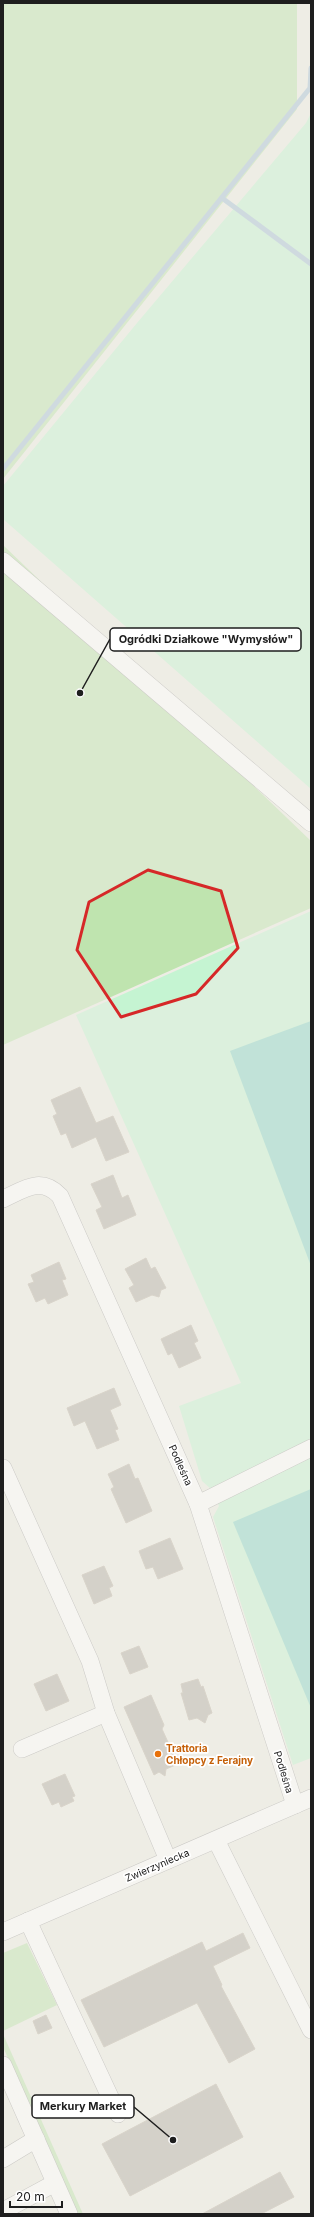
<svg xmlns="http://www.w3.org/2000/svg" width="314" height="2217" font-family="Inter,sans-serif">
	<rect width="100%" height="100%" fill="#eeede5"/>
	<!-- grass -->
	<g fill="#bfe4af">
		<path d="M 3,3 L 297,3 L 297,109 L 3,479 Z"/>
		<path d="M 3,545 L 311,841 L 311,908 L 3,1045 Z"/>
		<path d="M 27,1943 L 57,2005 L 3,2031 L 3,1953 Z"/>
		<path d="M 3,2034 L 83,2214 L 77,2214 L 3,2047 Z"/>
	</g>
	<!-- park -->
	<g fill="#c5f4d2">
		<path d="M 311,113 L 311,789 L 3,519 L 3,486 L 137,323 L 306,123 Z"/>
		<path d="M 311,911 L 311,1758 L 293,1765 L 213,1517 L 219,1506 L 211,1489 L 202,1481 L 179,1406 L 241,1383 L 76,1015 Z"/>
	</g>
	<!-- pitch -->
	<g fill="#89d6c7">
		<path d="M 311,1021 L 311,1266 L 230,1051 Z"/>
		<path d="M 311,1489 L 311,1708 L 233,1522 Z"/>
	</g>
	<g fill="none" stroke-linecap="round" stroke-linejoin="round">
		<!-- stream -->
		<g stroke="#a9c4d8" stroke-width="5">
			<path d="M 222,198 L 311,264"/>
			<path d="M 3,469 L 310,88 L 311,68"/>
		</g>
	</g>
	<!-- building -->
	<g fill="#b3afa7" stroke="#beb6a8">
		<path d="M 80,1087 L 96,1123 L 113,1116 L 129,1152 L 106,1161 L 96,1137 L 72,1148 L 66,1133 L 61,1135 L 53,1116 L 57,1114 L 51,1100 Z"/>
		<path d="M 113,1175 L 122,1198 L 128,1195 L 136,1215 L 104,1229 L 96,1210 L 102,1207 L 91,1184 Z"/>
		<path d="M 146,1258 L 151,1269 L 155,1267 L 166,1288 L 161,1290 L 159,1297 L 152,1295 L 136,1302 L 129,1288 L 134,1285 L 125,1269 Z"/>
		<path d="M 59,1262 L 66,1279 L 62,1280 L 68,1295 L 48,1304 L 45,1298 L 36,1302 L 28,1284 L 34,1282 L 31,1275 Z"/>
		<path d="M 191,1325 L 198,1341 L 194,1343 L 201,1358 L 179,1368 L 172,1353 L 168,1355 L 161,1339 Z"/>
		<path d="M 114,1388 L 121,1405 L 110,1410 L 118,1429 L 115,1430 L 119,1440 L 97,1449 L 85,1421 L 74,1426 L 67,1408 Z"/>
		<path d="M 129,1464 L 135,1479 L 138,1478 L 152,1511 L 126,1523 L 111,1489 L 114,1487 L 108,1474 Z"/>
		<path d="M 170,1538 L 183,1569 L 158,1579 L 153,1567 L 146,1569 L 139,1551 Z"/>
		<path d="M 104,1566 L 113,1586 L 109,1588 L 112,1596 L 94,1604 L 82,1575 Z"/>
		<path d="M 139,1646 L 148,1667 L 130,1674 L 121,1653 Z"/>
		<path d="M 57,1674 L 69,1701 L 46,1711 L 34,1684 Z"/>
		<path d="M 198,1679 L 201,1687 L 203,1686 L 212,1713 L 208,1715 L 205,1723 L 197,1718 L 189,1720 L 181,1693 L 183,1693 L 181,1684 Z"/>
		<path d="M 151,1695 L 164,1725 L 162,1729 L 178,1764 L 166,1769 L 165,1776 L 159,1772 L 154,1775 L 124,1707 Z"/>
		<path d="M 65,1774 L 75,1796 L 72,1797 L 74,1801 L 61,1807 L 59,1802 L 52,1805 L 42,1784 Z"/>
		<path d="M 243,1933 L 250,1948 L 213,1966 L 222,1985 L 221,1986 L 255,2049 L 229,2063 L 197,2003 L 104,2047 L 81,2000 L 202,1942 L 206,1951 Z"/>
		<path d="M 46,2015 L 52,2028 L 38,2034 L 33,2021 Z"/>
		<path d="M 216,2084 L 243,2137 L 130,2196 L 102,2144 Z"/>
		<path d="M 280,2172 L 294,2197 L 261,2214 L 202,2214 Z"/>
	</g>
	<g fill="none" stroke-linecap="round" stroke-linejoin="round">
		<defs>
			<g id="minor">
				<path d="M 3,561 L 311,823"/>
				<path d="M 3,1199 C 25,1189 41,1176 60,1196 L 198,1504 L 295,1805"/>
				<path d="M 3,1468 L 90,1661 L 106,1713 L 168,1860"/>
				<path d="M 198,1504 L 311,1448"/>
				<path d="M 22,1749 L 106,1713"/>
				<path d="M 216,1840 L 311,2030"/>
				<path d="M 28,1921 L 118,2114"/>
				<path d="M 3,1932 L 311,1798"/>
				<path d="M 3,2065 L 69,2214"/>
				<path d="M 3,2159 L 36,2139"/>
				<path d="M 3,2211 L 55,2183"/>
			</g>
		</defs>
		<!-- minor casing -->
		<use href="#minor" stroke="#a2a2a2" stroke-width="18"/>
		<!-- minor -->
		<use href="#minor" stroke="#fff" stroke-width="17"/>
	</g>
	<!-- marked area -->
	<path d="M0 0H314V2217H0ZM 148,870 L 221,891 L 238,948 L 196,994 L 121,1017 L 77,950 L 89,902 Z" fill="#eeede5" fill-opacity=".55" fill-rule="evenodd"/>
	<path fill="none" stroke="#d62828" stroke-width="3" stroke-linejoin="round" d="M 148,870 L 221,891 L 238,948 L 196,994 L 121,1017 L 77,950 L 89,902 Z"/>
	<!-- markers -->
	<circle fill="#e8710a" stroke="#fff" stroke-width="1.5" cx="158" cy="1754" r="4"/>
	<g text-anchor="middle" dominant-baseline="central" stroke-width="3.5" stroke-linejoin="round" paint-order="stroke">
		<!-- street labels -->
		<g font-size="10" fill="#1e1e1e" stroke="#fff">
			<text transform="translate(181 1465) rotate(66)">Podleśna</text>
			<text transform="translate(284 1772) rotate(73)">Podleśna</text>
			<text transform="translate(157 1865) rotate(-23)">Zwierzyniecka</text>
		</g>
		<!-- food labels -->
		<g font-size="10" font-weight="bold" fill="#c56008" stroke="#fff" text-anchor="start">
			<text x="166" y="1748">Trattoria<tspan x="166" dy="12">Chłopcy z Ferajny</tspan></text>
		</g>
	</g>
	<!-- callouts -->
	<path fill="none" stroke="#1e1e1e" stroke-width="1.5" d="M80 693L110 639M173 2140L134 2107"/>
	<g fill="#1e1e1e" stroke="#fff" stroke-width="1.5">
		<circle cx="80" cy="693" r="4"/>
		<circle cx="173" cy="2140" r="4"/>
	</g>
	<g fill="#fff" stroke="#1e1e1e" stroke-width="1.5">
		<rect x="110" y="628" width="191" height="23" rx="4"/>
		<rect x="32" y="2095" width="102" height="23" rx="4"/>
	</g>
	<g font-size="11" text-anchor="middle" font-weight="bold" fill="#1e1e1e">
		<text x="206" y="643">Ogródki Działkowe "Wymysłów"</text>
		<text x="83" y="2110">Merkury Market</text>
	</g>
	<!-- border -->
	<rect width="314" height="2217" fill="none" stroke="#1e1e1e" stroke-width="8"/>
	<!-- scale -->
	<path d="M10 2201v6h52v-6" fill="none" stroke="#1e1e1e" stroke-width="2"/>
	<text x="16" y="2201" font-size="12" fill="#1e1e1e" stroke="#ffffff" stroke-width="3" paint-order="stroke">20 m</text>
</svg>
